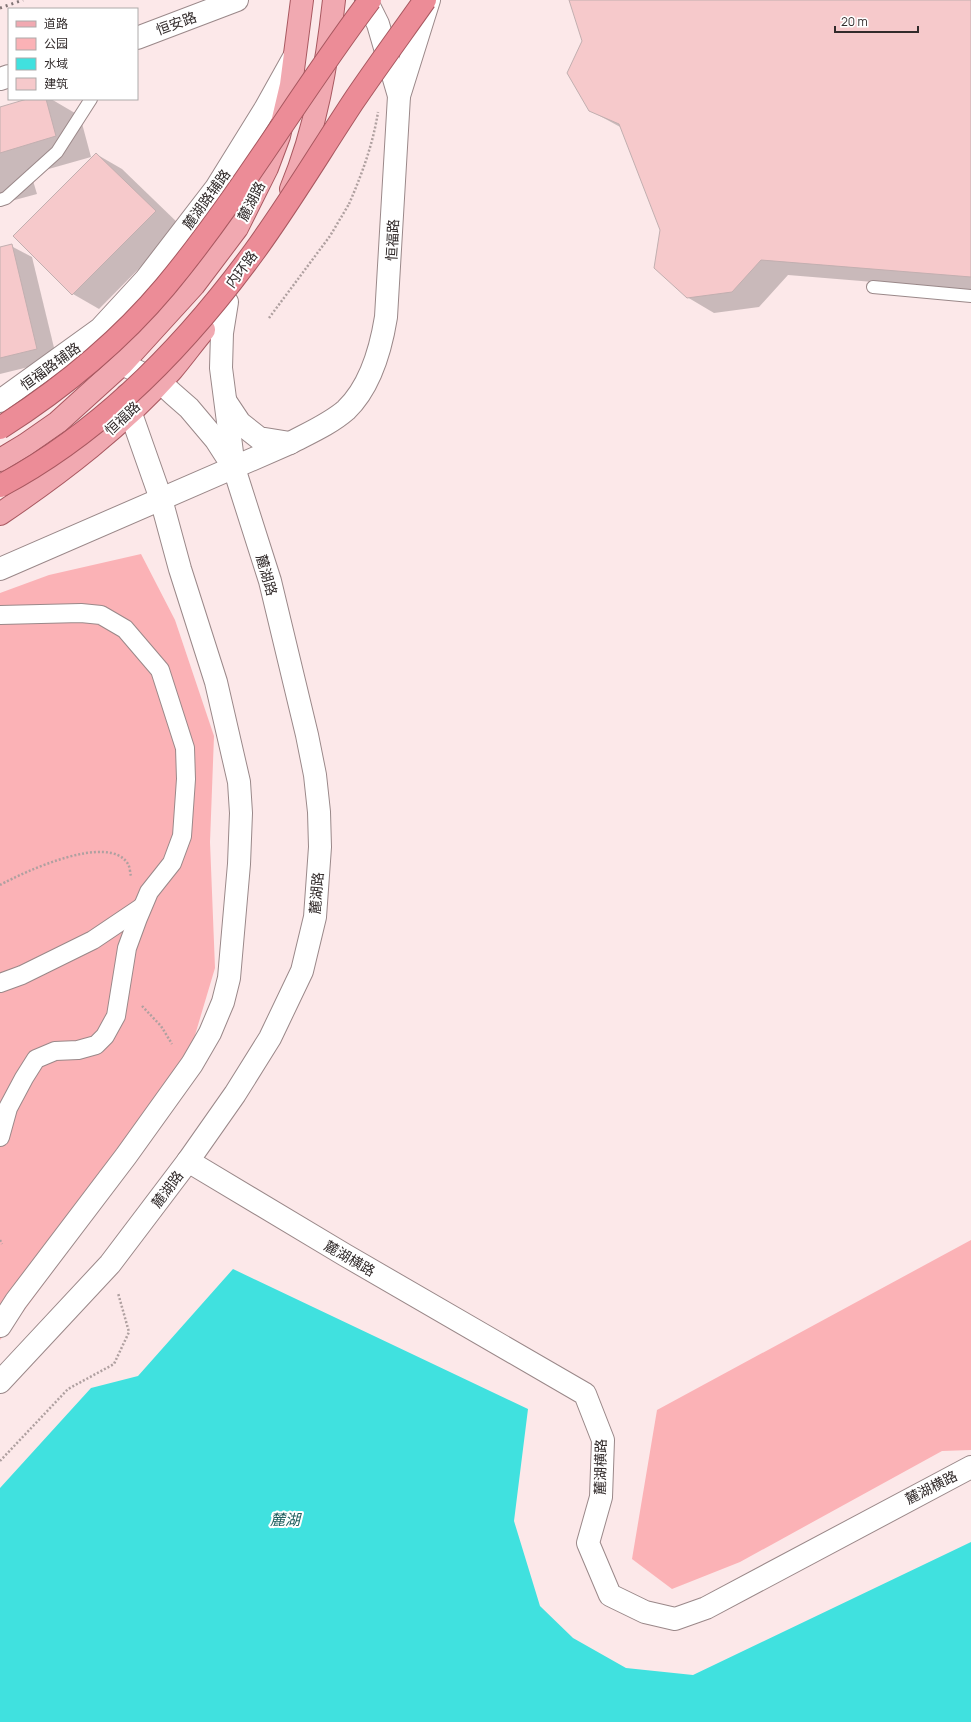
<svg xmlns="http://www.w3.org/2000/svg" width="971" height="1722" font-family="Manrope,'Noto Sans SC',sans-serif">
	<rect width="100%" height="100%" fill="#fce8e9"/>
	<!-- green -->
	<g fill="#fbb2b6">
		<path d="M 141,554 L 175,620 L 214,736 L 210,842 L 215,968 L 173,1109 L 23,1312 L 0,1340 L 0,593 L 49,575 Z"/>
		<path d="M 971,1240 L 971,1450 L 942,1451 L 740,1562 L 672,1589 L 632,1559 L 657,1410 Z"/>
	</g>
	<!-- water -->
	<path fill="#40e1df" d="M 233,1269 L 528,1409 L 514,1521 L 540,1606 L 573,1638 L 626,1668 L 693,1675 L 971,1542 L 971,1722 L 0,1722 L 0,1488 L 91,1388 L 138,1376 Z"/>
	<!-- shadow -->
	<g fill="#0003">
		<path d="M 570,0 L 971,0 L 971,290 L 788,275 L 759,307 L 714,313 L 687,297 L 622,128 L 589,110 L 583,41 Z"/>
		<path d="M 31,99 L 51,99 L 80,116 L 91,157 L 31,174 L 37,194 L 0,204 L 0,108 Z"/>
		<path d="M 96,154 L 122,169 L 181,226 L 99,309 L 73,294 Z"/>
		<path d="M 11,246 L 32,257 L 57,360 L 0,374 L 0,248 Z"/>
	</g>
	<!-- building -->
	<g fill="#f6c9cb" stroke="#c2afb0">
		<path d="M 569,0 L 971,0 L 971,277 L 761,260 L 732,292 L 687,298 L 654,268 L 660,230 L 619,124 L 589,111 L 567,73 L 582,41 Z"/>
		<path d="M 27,99 L 46,99 L 56,136 L 0,153 L 0,107 Z"/>
		<path d="M 96,153 L 156,211 L 72,295 L 13,236 Z"/>
		<path d="M 12,244 L 37,349 L 0,358 L 0,247 Z"/>
	</g>
	<g fill="none" stroke-linecap="round" stroke-linejoin="round">
		<defs>
			<g id="service">
				<path d="M 0,200 L 6,198 L 57,152 L 91,99"/>
				<path d="M 873,287 L 971,296"/>
			</g>
			<g id="pedestrian">
				<path d="M 0,615 L 81,613 L 101,615 L 125,629 L 160,670 L 185,748 L 186,779 L 182,836 L 172,863 L 149,892 L 138,918 L 127,948 L 116,1016 L 105,1036 L 96,1045 L 78,1050 L 55,1051 L 36,1059 L 24,1078 L 8,1108 L 0,1137"/>
				<path d="M 0,983 L 22,975 L 93,940 L 142,907"/>
			</g>
			<g id="tertiary">
				<path d="M 366,0 L 378,24 L 399,96"/>
				<path d="M 137,38 L 237,0"/>
				<path d="M 0,79 L 9,76"/>
				<path d="M 227,302 L 222,333 L 221,368 L 234,468"/>
				<path d="M 226,402 L 240,423 L 259,438 L 290,443"/>
				<path d="M 0,569 L 290,443 C 309,433 330,424 346,410 C 370,387 381,348 386,317 L 399,96 L 429,0"/>
				<path d="M 188,1161 L 345,1255 L 585,1394 L 603,1440 L 601,1497 L 588,1543 L 610,1595 L 645,1612 L 675,1619 L 706,1608 L 971,1467"/>
			</g>
			<g id="secondary">
				<path d="M 0,401 L 100,329 L 146,279 L 216,188 L 265,109 L 294,57"/>
				<path d="M 0,1326 L 16,1301 L 126,1156 L 192,1064 L 210,1033 L 223,1002 L 229,978 L 239,864 L 241,813 L 239,782 L 216,682 L 180,569 L 161,499 L 130,411 L 127,395"/>
				<path d="M 0,1382 L 110,1264 L 188,1161 L 235,1094 L 270,1038 L 302,971 L 315,917 L 320,847 L 319,812 L 315,775 L 307,735 L 270,581 L 234,468 L 216,440 L 189,408 L 173,394 L 160,382 L 122,364"/>
			</g>
			<g id="primary">
				<path d="M 291,189 C 316,129 327,64 334,0"/>
				<path d="M 0,460 L 25,445 L 58,422 L 122,364 L 194,285 L 237,228 L 267,168 L 279,136 L 291,85 L 302,0"/>
				<path d="M 0,514 C 62,472 122,426 172,370 C 183,357 193,343 204,330"/>
			</g>
		</defs>
		<!-- service casing -->
		<use href="#service" stroke="#9a8889" stroke-width="14"/>
		<!-- pedestrian casing -->
		<use href="#pedestrian" stroke="#9a8889" stroke-width="20"/>
		<!-- tertiary casing -->
		<use href="#tertiary" stroke="#9a8889" stroke-width="24"/>
		<!-- secondary casing -->
		<use href="#secondary" stroke="#9a8889" stroke-width="24"/>
		<!-- primary casing -->
		<use href="#primary" stroke="#a85860" stroke-width="24"/>
		<!-- path -->
		<g stroke="#afa0a0" stroke-width="2.5" stroke-dasharray="2 2" stroke-linecap="butt">
			<path d="M 269,318 L 330,236 L 349,204"/>
			<path d="M 0,885 C 24,872 109,832 128,864 C 130,867 130,873 131,876"/>
			<path d="M 142,1006 L 161,1026 L 172,1044"/>
			<path d="M 0,1240 L 2,1244"/>
			<path d="M 0,1461 L 68,1389 L 114,1364 L 129,1332 L 118,1293"/>
		</g>
		<!-- service -->
		<use href="#service" stroke="#fff" stroke-width="12"/>
		<!-- pedestrian -->
		<use href="#pedestrian" stroke="#fff" stroke-width="18"/>
		<!-- tertiary -->
		<use href="#tertiary" stroke="#fff" stroke-width="22"/>
		<!-- secondary -->
		<use href="#secondary" stroke="#fff" stroke-width="22"/>
		<!-- primary -->
		<use href="#primary" stroke="#f1a9b1" stroke-width="22"/>
		<!-- rail -->
		<path stroke="#807475" stroke-width="3" stroke-dasharray="2 4" stroke-linecap="butt" d="M 0,8 L 23,0"/>
		<defs>
			<g id="trunk-bridge">
				<path d="M 0,428 C 61,389 118,343 165,287 C 240,197 299,94 370,0"/>
				<path d="M 0,486 C 102,432 186,345 254,252 C 289,204 320,152 353,102 C 376,68 401,34 425,0"/>
			</g>
		</defs>
		<!-- trunk-bridge casing -->
		<use href="#trunk-bridge" stroke="#a85860" stroke-width="24" stroke-linecap="butt"/>
		<!-- path-bridge -->
		<path stroke="#afa0a0" stroke-width="2.5" stroke-dasharray="2 2" stroke-linecap="butt" d="M 349,204 C 362,174 373,144 378,112"/>
		<!-- trunk-bridge -->
		<use href="#trunk-bridge" stroke="#ec8c97" stroke-width="22"/>
	</g>
	<g text-anchor="middle" dominant-baseline="central" stroke-width="4" stroke-linejoin="round" paint-order="stroke">
		<!-- street labels -->
		<g font-size="14" fill="#322b2b" stroke="#fff">
			<text transform="translate(176 23) rotate(-20)">恒安路</text>
			<text transform="translate(206 199) rotate(-54)">麓湖路辅路</text>
			<text transform="translate(251 201) rotate(-63)">麓湖路</text>
			<text transform="translate(392 240) rotate(-87)">恒福路</text>
			<text transform="translate(241 269) rotate(-53)">内环路</text>
			<text transform="translate(50 366) rotate(-36)">恒福路辅路</text>
			<text transform="translate(122 418) rotate(-43)">恒福路</text>
			<text transform="translate(267 575) rotate(74)">麓湖路</text>
			<text transform="translate(316 893) rotate(-85)">麓湖路</text>
			<text transform="translate(167 1189) rotate(-53)">麓湖路</text>
			<text transform="translate(350 1258) rotate(30)">麓湖横路</text>
			<text transform="translate(600 1467) rotate(-89)">麓湖横路</text>
			<text transform="translate(931 1487) rotate(-27)">麓湖横路</text>
		</g>
		<!-- water labels -->
		<g font-size="15" font-style="italic" fill="#205f5f" stroke="#fff">
			<text x="285" y="1519">麓湖</text>
		</g>
	</g>
	<!-- legend -->
	<rect x="8" y="8" width="130" height="92" fill="#ffffff" stroke="#adaaaa"/>
	<rect x="16" y="21" width="20" height="6" fill="#f1a9b1" stroke="#adaaaa"/>
	<text x="44" y="28" font-size="12" fill="#322b2b">道路</text>
	<rect x="16" y="38" width="20" height="12" fill="#fbb2b6" stroke="#adaaaa"/>
	<text x="44" y="48" font-size="12" fill="#322b2b">公园</text>
	<rect x="16" y="58" width="20" height="12" fill="#40e1df" stroke="#adaaaa"/>
	<text x="44" y="68" font-size="12" fill="#322b2b">水域</text>
	<rect x="16" y="78" width="20" height="12" fill="#f6c9cb" stroke="#adaaaa"/>
	<text x="44" y="88" font-size="12" fill="#322b2b">建筑</text>
	<!-- scale -->
	<path d="M835 26v6h83v-6" fill="none" stroke="#322b2b" stroke-width="2"/>
	<text x="841" y="26" font-size="12" fill="#322b2b" stroke="#ffffff" stroke-width="3" paint-order="stroke">20 m</text>
</svg>
